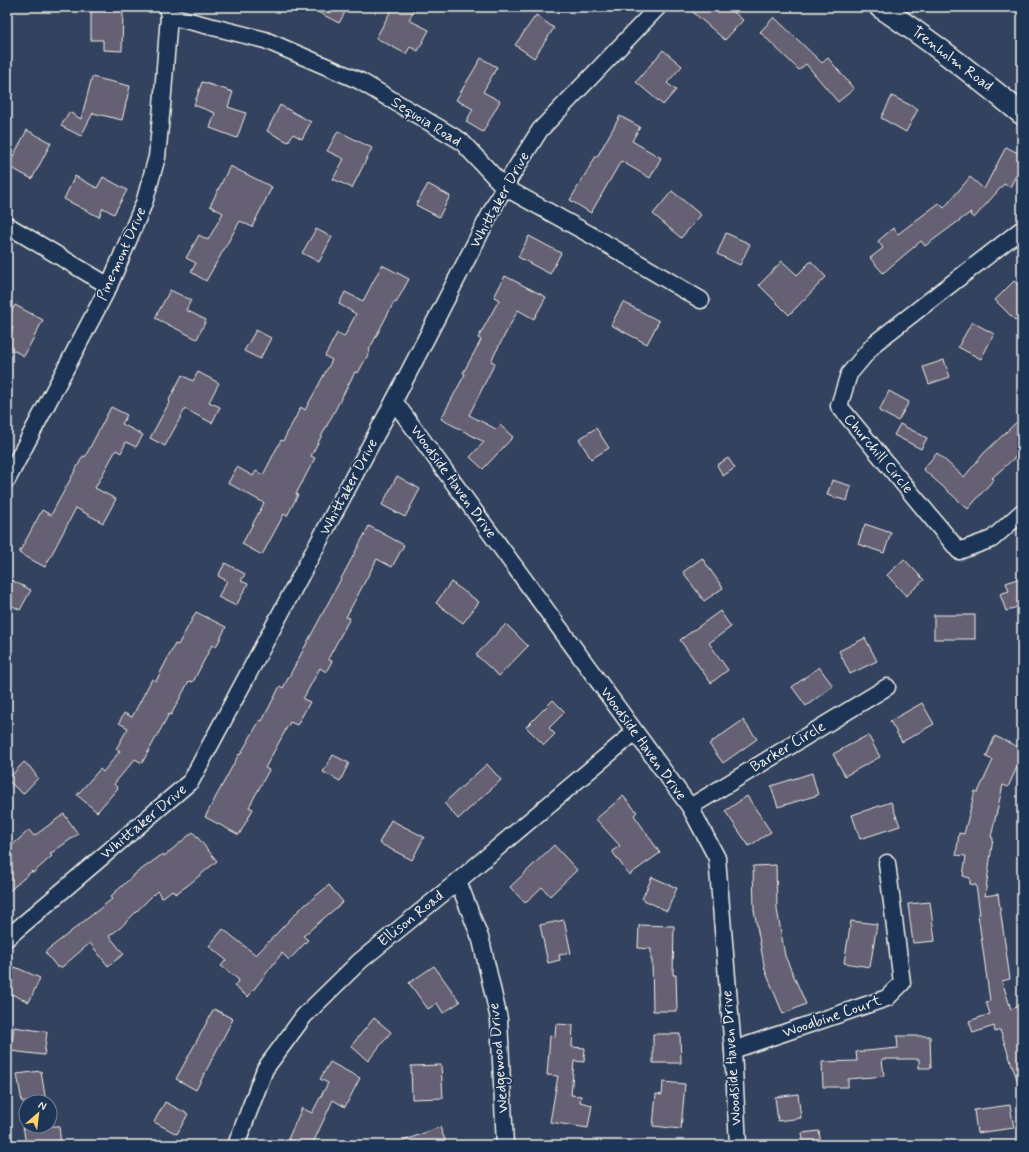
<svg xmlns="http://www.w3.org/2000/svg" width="1029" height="1152" font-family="Mynerve,sans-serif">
	<rect width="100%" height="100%" fill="#33425f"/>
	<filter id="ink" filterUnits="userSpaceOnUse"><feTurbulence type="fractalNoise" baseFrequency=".025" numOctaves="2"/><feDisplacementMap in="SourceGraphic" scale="8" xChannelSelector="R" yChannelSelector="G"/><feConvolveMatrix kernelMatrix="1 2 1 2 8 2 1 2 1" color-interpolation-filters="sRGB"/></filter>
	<g filter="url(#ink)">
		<!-- building -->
		<g fill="#656173" stroke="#f4f1e8">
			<path d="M 308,7 L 348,7 L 339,23 Z"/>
			<path d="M 393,7 L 408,7 L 414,10 L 409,20 L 429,30 L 418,51 L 410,47 L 406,54 L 376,38 Z"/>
			<path d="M 687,7 L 728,7 L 743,20 L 725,40 Z"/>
			<path d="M 91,10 L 123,11 L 122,51 L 103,50 L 103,40 L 91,40 Z"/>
			<path d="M 536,15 L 554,28 L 534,58 L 515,45 Z"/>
			<path d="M 774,17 L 822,63 L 828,58 L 854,89 L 838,102 L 806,64 L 799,70 L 760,32 Z"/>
			<path d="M 663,50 L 682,66 L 667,83 L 676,90 L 663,105 L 636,82 Z"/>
			<path d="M 481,58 L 497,67 L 483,92 L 500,101 L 483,132 L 466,122 L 473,109 L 456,100 Z"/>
			<path d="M 92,77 L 130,86 L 122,120 L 93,113 L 81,136 L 61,126 L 69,112 L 81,119 Z"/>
			<path d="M 202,82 L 233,92 L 228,107 L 246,113 L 237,138 L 210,128 L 215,113 L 194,105 Z"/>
			<path d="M 892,96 L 918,109 L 906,132 L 881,118 Z"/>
			<path d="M 280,105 L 311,122 L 302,139 L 293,134 L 288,142 L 267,131 Z"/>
			<path d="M 620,116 L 640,127 L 632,141 L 661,158 L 650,178 L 621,161 L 591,213 L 570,200 L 596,156 L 597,157 Z"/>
			<path d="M 27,130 L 51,143 L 32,179 L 8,166 Z"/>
			<path d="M 338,131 L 372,148 L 352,188 L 333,179 L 344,159 L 327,151 Z"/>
			<path d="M 1006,147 L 1022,155 L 1022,164 L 1010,187 L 1004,184 L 974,218 L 970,215 L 971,212 L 925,246 L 921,241 L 883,273 L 870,258 L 883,248 L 878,241 L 893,228 L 898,234 L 939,203 L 944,208 L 970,177 L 984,189 Z"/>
			<path d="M 230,166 L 272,187 L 252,227 L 240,221 L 206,281 L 191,272 L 196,263 L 186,258 L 199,235 L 208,240 L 223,213 L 210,206 Z"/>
			<path d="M 75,176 L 97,188 L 103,177 L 127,190 L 114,214 L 103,208 L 99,217 L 64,199 Z"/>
			<path d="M 428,184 L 450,196 L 439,217 L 416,205 Z"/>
			<path d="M 672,191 L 701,215 L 681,238 L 653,214 Z"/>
			<path d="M 316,229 L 332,237 L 319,262 L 302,253 Z"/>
			<path d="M 726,233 L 750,244 L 740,265 L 717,254 Z"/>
			<path d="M 529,236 L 561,253 L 550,274 L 518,257 Z"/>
			<path d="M 782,261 L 797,275 L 811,261 L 826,277 L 789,315 L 759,285 Z"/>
			<path d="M 382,265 L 409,279 L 396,303 L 394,302 L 369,350 L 370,351 L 358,373 L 355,372 L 311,456 L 315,458 L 296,494 L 298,495 L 287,516 L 284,514 L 262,555 L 242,544 L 264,503 L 228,483 L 237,467 L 253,476 L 256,471 L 263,475 L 281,440 L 283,441 L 301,407 L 305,410 L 332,360 L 325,356 L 337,333 L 344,337 L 356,314 L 339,304 L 345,292 L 363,301 Z"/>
			<path d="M 505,276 L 546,297 L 534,319 L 518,310 L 491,361 L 495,363 L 469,415 L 496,429 L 500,425 L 513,437 L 483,469 L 470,457 L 484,442 L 441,419 L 465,374 L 463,373 L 481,340 L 478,338 L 499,300 L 494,297 Z"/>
			<path d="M 1014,281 L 1022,289 L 1022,315 L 1016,321 L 995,300 Z"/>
			<path d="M 170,290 L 191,300 L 186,310 L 206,320 L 197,339 L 155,318 Z"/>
			<path d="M 623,302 L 659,321 L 647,344 L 611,325 Z"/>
			<path d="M 15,305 L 43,320 L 24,356 L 7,347 L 7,340 L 13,328 L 7,325 L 7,320 Z"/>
			<path d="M 972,322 L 994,334 L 981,359 L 958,347 Z"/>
			<path d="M 256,330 L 271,338 L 260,359 L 244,351 Z"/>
			<path d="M 944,360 L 950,377 L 929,384 L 923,367 Z"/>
			<path d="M 198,372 L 219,383 L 209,402 L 220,407 L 212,423 L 185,409 L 165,446 L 150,438 L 170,401 L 169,400 L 182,375 L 193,381 Z"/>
			<path d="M 889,391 L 909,402 L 898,421 L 879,411 Z"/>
			<path d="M 111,407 L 127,415 L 122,424 L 143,435 L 136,447 L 126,442 L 121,453 L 116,450 L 95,488 L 116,499 L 103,523 L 76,508 L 45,567 L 19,553 L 42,510 L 51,515 L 83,456 L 85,457 Z"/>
			<path d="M 1022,417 L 1022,451 L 992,478 L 994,479 L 968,509 L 923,469 L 937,453 L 964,477 L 984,453 Z"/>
			<path d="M 900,424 L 927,438 L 921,449 L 894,435 Z"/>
			<path d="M 596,428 L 609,448 L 591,459 L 579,439 Z"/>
			<path d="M 728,458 L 735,468 L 723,476 L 717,465 Z"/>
			<path d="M 397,476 L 420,489 L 405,517 L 382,505 Z"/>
			<path d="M 832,480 L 851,486 L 847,501 L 827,495 Z"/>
			<path d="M 865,524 L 891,533 L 884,553 L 858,544 Z"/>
			<path d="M 369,526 L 404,545 L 392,567 L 377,559 L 346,617 L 350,618 L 328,659 L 332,661 L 326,672 L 320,668 L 303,699 L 310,702 L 297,725 L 290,722 L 265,768 L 269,770 L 249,807 L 253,809 L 239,835 L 205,817 L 239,754 L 240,755 L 260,720 L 262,721 L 280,686 L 283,688 Z"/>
			<path d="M 702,558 L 723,588 L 704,601 L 683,572 Z"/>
			<path d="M 904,559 L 924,580 L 906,596 L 887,575 Z"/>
			<path d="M 225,563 L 245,574 L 241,581 L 248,584 L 236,606 L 218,597 L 227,581 L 218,576 Z"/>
			<path d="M 1022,577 L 1022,605 L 1006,611 L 1000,594 L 1009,591 L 1006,583 Z"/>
			<path d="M 7,578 L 31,590 L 20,610 L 7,603 Z"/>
			<path d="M 451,582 L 479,602 L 463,623 L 436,603 Z"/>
			<path d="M 720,611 L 731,627 L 709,643 L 728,670 L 711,683 L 680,640 Z"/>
			<path d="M 196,612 L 226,627 L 216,647 L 212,645 L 193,682 L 189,681 L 171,715 L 169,714 L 142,763 L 135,759 L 114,784 L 118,788 L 97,812 L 77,795 L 100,769 L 103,772 L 120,751 L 116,749 L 128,728 L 119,723 L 124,713 L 132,717 L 152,679 L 156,681 L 175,644 L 178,645 Z"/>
			<rect x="934" y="615" width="41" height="24"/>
			<path d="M 506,624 L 528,646 L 499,676 L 476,655 Z"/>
			<path d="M 865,638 L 877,661 L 850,674 L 839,651 Z"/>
			<path d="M 819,667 L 833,686 L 806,706 L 792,687 Z"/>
			<path d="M 553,700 L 565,712 L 549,728 L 555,734 L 544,745 L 526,727 Z"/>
			<path d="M 922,703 L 934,724 L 902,742 L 890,721 Z"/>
			<path d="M 743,720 L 757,739 L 723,763 L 709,744 Z"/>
			<path d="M 868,735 L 880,757 L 845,776 L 833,754 Z"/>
			<path d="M 995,736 L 1022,749 L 1022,756 L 1008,787 L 1003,785 L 991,837 L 993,838 L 985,896 L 998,894 L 1010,979 L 1002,981 L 1011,1009 L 1017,1007 L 1022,1023 L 1022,1088 L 1020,1088 L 1000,1030 L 995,1032 L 994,1026 L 973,1033 L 969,1021 L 990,1014 L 986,1002 L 990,1001 L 978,914 L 980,914 L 976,885 L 970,884 L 970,878 L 963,876 L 966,856 L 956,855 L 959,833 L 964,834 L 975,791 L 978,792 L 993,760 L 986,757 Z"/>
			<path d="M 333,755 L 349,763 L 340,781 L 323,772 Z"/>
			<path d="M 24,762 L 30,767 L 38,778 L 23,794 L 7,780 Z"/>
			<path d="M 487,764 L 501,780 L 458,819 L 444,803 Z"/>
			<path d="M 812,773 L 818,795 L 778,807 L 771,786 Z"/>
			<path d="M 623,796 L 637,812 L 634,815 L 660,853 L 629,875 L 612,851 L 620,846 L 596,819 Z"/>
			<path d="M 747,796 L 771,832 L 749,846 L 725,811 Z"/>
			<path d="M 891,802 L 900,826 L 860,839 L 852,815 Z"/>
			<path d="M 64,814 L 78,834 L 50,854 L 52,856 L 33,873 L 32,871 L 7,893 L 7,850 L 29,830 L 34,836 Z"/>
			<path d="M 391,820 L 424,837 L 412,860 L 379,843 Z"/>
			<path d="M 193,832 L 217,861 L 187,886 L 175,894 L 172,890 L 162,898 L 157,891 L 120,928 L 109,936 L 124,954 L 108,966 L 90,943 L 62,967 L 57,967 L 45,952 L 112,899 L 110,897 L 135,874 L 163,854 L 164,856 Z"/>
			<path d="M 554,845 L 577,870 L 550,896 L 542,887 L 525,903 L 510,887 Z"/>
			<path d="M 776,865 L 777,909 L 785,956 L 806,1004 L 783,1014 L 765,970 L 754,910 L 753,866 Z"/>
			<path d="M 652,877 L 677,888 L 667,911 L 642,899 Z"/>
			<path d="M 329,885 L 343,902 L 303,936 L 308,940 L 289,960 L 282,953 L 248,997 L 234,986 L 239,980 L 221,966 L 226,960 L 209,946 L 223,929 L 256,955 L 299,910 Z"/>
			<path d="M 930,902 L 935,941 L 913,943 L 908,904 Z"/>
			<path d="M 564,920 L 571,953 L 559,955 L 560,960 L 548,963 L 540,925 Z"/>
			<path d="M 851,921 L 877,924 L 870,967 L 844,963 Z"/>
			<path d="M 639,925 L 674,926 L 673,975 L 676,975 L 677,1011 L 653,1011 L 652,960 L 651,960 L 651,949 L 638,948 Z"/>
			<path d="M 434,966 L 460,1002 L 443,1013 L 437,1003 L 428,1009 L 409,983 Z"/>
			<path d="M 15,967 L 40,978 L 29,1002 L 7,992 L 7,984 Z"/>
			<path d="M 214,1009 L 233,1019 L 196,1090 L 176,1079 Z"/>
			<path d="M 374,1018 L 391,1032 L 368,1061 L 351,1046 Z"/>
			<path d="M 556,1024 L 573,1025 L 572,1047 L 585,1048 L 584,1062 L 574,1061 L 571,1095 L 581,1096 L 580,1102 L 592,1105 L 588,1128 L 550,1122 L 558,1076 L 547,1075 L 550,1036 L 555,1037 Z"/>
			<path d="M 14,1027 L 47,1032 L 44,1055 L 11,1051 Z"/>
			<path d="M 653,1034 L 680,1034 L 681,1063 L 653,1063 Z"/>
			<path d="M 897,1036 L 930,1036 L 931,1068 L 919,1068 L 919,1059 L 882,1059 L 884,1076 L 848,1079 L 848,1087 L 823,1087 L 822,1062 L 857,1061 L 856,1052 L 898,1048 Z"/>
			<path d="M 330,1062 L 360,1078 L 345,1107 L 333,1100 L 312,1145 L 302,1145 L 288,1139 L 302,1108 L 312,1113 L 328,1083 L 320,1079 Z"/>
			<path d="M 441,1065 L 443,1098 L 412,1099 L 411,1066 Z"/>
			<path d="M 41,1071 L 46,1102 L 22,1102 L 17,1074 Z"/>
			<path d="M 663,1082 L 685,1084 L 681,1129 L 653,1126 L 656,1094 L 662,1095 Z"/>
			<path d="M 798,1094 L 801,1118 L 778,1121 L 775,1097 Z"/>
			<path d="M 165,1102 L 188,1114 L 177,1134 L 154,1122 Z"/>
			<path d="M 1010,1105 L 1014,1128 L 977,1133 L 974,1110 Z"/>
			<path d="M 23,1126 L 59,1126 L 61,1145 L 26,1145 Z"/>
			<path d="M 440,1127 L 447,1145 L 395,1145 L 395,1144 Z"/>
			<path d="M 819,1131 L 821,1145 L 804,1145 L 802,1133 Z"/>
		</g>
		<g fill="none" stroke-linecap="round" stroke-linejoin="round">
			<defs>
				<g id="minor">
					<path d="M 169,16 L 265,40 L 360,81 L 461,141 L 504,187 L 598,239 L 701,300"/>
					<path d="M 7,225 L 109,286"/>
					<path d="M 1022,229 L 875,343 L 849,374 L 839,406 L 959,551 L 992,539 L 1022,512"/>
					<path d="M 394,401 L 690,807 L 717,858 L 733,1050 L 738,1145"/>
					<path d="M 7,480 L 109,286 L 144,203 L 157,157 L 162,106 L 169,16 L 167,7"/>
					<path d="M 690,807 L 887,687"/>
					<path d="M 458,881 L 481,940 L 499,1019 L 505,1145"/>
					<path d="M 7,938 L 191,781 L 394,401 L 504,187 L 540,130 L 658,7"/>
					<path d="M 733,1050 L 887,998 L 902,983 L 887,863"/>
					<path d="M 236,1145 L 265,1069 L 304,1016 L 360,961 L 458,881 L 635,732"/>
				</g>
				<path id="major" d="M 880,7 C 930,40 976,76 1022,114"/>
			</defs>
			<!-- minor casing -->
			<use href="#minor" stroke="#f4f1e8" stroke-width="19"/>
			<!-- major casing -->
			<use href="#major" stroke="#f4f1e8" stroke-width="24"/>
			<!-- minor -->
			<use href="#minor" stroke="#1d3557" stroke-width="16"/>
			<!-- major -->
			<use href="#major" stroke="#1d3557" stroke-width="21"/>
		</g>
	</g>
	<g text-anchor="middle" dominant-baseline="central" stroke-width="3.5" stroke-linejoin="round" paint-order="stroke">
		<!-- street labels -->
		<g font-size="15" fill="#f4f1e8" stroke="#1d3557">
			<text transform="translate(952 59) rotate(37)">Trenholm Road</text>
			<text transform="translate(426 122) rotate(32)">Sequoia Road</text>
			<text transform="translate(500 200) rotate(-61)">Whittaker Drive</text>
			<text transform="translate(122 254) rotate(-66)">Pinemont Drive</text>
			<text transform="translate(878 454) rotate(50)">Churchill Circle</text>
			<text transform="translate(453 482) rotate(54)">Woodside Haven Drive</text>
			<text transform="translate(349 487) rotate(-62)">Whittaker Drive</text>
			<text transform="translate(643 744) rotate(54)">Woodside Haven Drive</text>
			<text transform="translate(788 747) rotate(-31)">Barker Circle</text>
			<text transform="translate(144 822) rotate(-40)">Whittaker Drive</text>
			<text transform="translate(411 919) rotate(-39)">Ellison Road</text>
			<text transform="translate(832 1017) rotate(-19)">Woodbine Court</text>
			<text transform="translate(499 1058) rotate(-95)">Wedgewood Drive</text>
			<text transform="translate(732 1058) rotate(-94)">Woodside Haven Drive</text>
		</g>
	</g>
	<!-- margin -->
	<rect width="1029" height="1152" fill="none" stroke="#1d3557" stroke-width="24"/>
	<rect x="12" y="12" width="1005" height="1128" fill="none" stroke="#f4f1e8" stroke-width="1.5" filter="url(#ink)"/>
	<!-- north arrow -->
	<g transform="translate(38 1114) rotate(28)"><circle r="19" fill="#1d3557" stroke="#738091"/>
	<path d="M0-3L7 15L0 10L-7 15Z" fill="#ffd166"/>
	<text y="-6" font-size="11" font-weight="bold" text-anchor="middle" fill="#f4f1e8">N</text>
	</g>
</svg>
